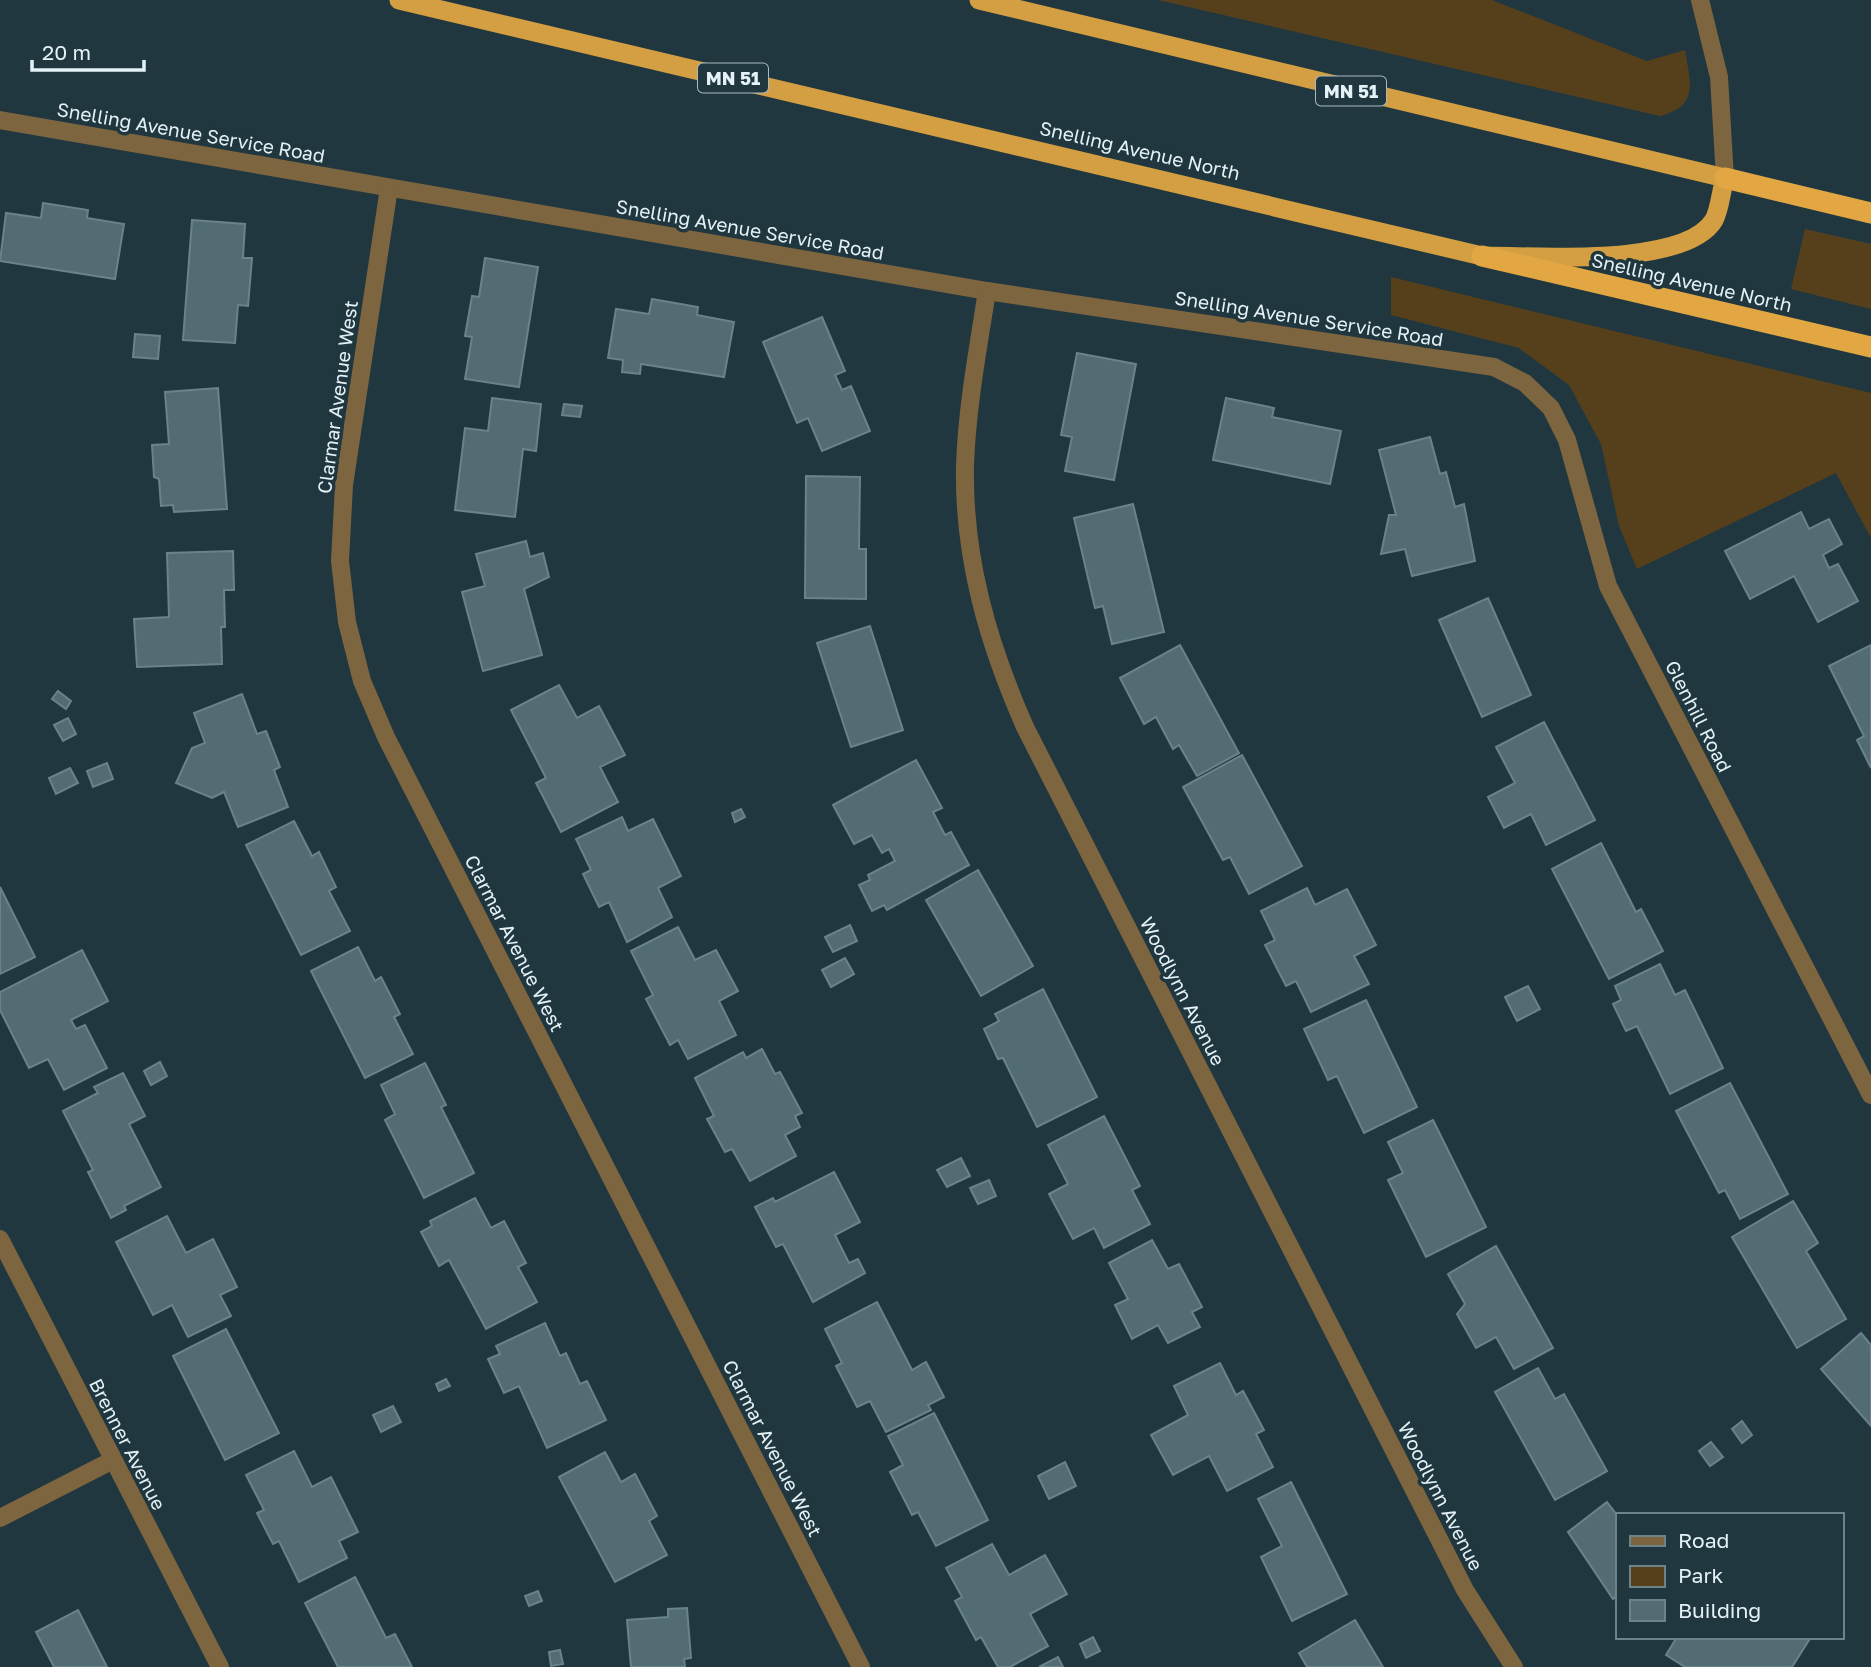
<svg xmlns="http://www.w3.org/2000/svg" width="1871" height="1667" font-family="'Golos Text',sans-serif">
	<rect width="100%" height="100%" fill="#20373f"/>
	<!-- green -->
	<g fill="#56401c">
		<path d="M 1158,0 L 1492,0 L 1647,61 L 1685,50 C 1690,82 1700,106 1660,116 Z"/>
		<path d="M 1805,229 L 1871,244 L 1871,309 L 1791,289 Z"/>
		<path d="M 1391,277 L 1871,393 L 1871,538 L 1836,473 L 1637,569 L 1619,526 L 1601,444 L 1569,385 L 1519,348 L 1391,315 Z"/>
	</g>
	<!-- building -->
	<g fill="#536c74" stroke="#69828b" stroke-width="2">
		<path d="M 43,203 L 88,210 L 87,218 L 124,224 L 115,279 L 0,261 L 6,213 L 41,218 Z"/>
		<path d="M 192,220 L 245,224 L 243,258 L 252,258 L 248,306 L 238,305 L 235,343 L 183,340 Z"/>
		<path d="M 485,258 L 538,267 L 519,387 L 465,379 L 472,337 L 465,336 L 472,296 L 479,297 Z"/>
		<path d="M 652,299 L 698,307 L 697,315 L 734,322 L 724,377 L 641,364 L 640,374 L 622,372 L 623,360 L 608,358 L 616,309 L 649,314 Z"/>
		<path d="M 822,317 L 845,371 L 835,375 L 842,390 L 851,386 L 870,431 L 822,451 L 808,418 L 797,423 L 763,342 Z"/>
		<path d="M 135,334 L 160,336 L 158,359 L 133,357 Z"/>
		<path d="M 1077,353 L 1136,364 L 1114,480 L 1065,471 L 1072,437 L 1061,435 Z"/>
		<path d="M 218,388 L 227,509 L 174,512 L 173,505 L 161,506 L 159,479 L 154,477 L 152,445 L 169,444 L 165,392 Z"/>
		<path d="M 492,398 L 541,404 L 536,451 L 523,449 L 515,517 L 455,510 L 465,428 L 488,431 Z"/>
		<path d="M 1226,398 L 1274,408 L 1272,417 L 1341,431 L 1330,484 L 1213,460 Z"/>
		<path d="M 564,404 L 582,406 L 580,417 L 562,415 Z"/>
		<path d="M 1430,437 L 1440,474 L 1446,472 L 1455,507 L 1464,504 L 1475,561 L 1412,576 L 1405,549 L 1381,554 L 1389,515 L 1396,515 L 1379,450 Z"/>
		<path d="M 806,476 L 860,477 L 859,549 L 866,549 L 866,599 L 805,598 Z"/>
		<path d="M 1133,504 L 1164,632 L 1112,644 L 1103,606 L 1095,608 L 1074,518 Z"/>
		<path d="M 1801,512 L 1809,529 L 1829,519 L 1842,544 L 1823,555 L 1829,568 L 1838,564 L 1858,601 L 1818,622 L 1794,576 L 1750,599 L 1725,551 Z"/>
		<path d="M 526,541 L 530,557 L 543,553 L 549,577 L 524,589 L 542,655 L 483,671 L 462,592 L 485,586 L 476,554 Z"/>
		<path d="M 233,551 L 234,590 L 224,590 L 225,627 L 221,627 L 222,664 L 137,667 L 134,619 L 169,617 L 167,553 Z"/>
		<path d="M 1488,598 L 1531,695 L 1482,717 L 1439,620 Z"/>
		<path d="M 870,626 L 903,730 L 851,747 L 817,643 Z"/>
		<path d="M 1180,645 L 1239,753 L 1197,776 L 1179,745 L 1173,749 L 1156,717 L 1144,724 L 1120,678 Z"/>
		<path d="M 1871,645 L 1871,768 L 1857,740 L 1864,736 L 1829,666 Z"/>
		<path d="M 559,685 L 577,718 L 599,706 L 625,755 L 600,767 L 618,802 L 561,832 L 536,783 L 546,778 L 511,710 Z"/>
		<path d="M 58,691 L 71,701 L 66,709 L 52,699 Z"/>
		<path d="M 242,694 L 257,734 L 266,731 L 280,767 L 274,770 L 288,807 L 238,827 L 224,792 L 212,798 L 176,783 L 192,748 L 205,743 L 194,713 Z"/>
		<path d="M 68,718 L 76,734 L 63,741 L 54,725 Z"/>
		<path d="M 1544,722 L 1595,820 L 1546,845 L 1531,814 L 1504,828 L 1488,797 L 1515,783 L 1496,747 Z"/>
		<path d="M 1242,755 L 1302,866 L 1249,894 L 1230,857 L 1223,860 L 1183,787 Z"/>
		<path d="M 916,760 L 942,808 L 933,812 L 945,835 L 951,832 L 969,865 L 887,910 L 884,905 L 872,911 L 859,885 L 870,880 L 868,875 L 895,861 L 889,849 L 882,853 L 872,835 L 854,844 L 833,805 Z"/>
		<path d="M 107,763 L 113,779 L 93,787 L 87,771 Z"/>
		<path d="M 70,768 L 78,783 L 56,794 L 49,778 Z"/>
		<path d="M 741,809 L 745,817 L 735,822 L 732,813 Z"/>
		<path d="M 622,817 L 628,831 L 653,819 L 681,876 L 658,888 L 672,917 L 627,942 L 609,902 L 599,907 L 583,874 L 591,870 L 576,839 Z"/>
		<path d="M 294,821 L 312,856 L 319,852 L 336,887 L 329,891 L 350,931 L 301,955 L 246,845 Z"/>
		<path d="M 1601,843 L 1636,912 L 1641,909 L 1663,951 L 1609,979 L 1552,869 Z"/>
		<path d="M 978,870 L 1033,966 L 981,996 L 926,900 Z"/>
		<path d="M 0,887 L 35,957 L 0,974 Z"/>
		<path d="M 1307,888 L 1315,905 L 1347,889 L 1376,945 L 1354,956 L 1369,984 L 1311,1012 L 1296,981 L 1286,986 L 1265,945 L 1275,940 L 1261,911 Z"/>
		<path d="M 850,925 L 857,941 L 833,952 L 825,937 Z"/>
		<path d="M 678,927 L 695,960 L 716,950 L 738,991 L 719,1001 L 736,1035 L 688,1059 L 678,1040 L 670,1045 L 646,999 L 653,995 L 631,951 Z"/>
		<path d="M 358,947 L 375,981 L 381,977 L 400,1014 L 394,1017 L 413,1054 L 365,1078 L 311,971 Z"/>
		<path d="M 82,950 L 108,1001 L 71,1020 L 76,1029 L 85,1025 L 107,1068 L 64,1090 L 48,1059 L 29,1068 L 0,1010 L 0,992 Z"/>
		<path d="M 845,958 L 854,974 L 831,987 L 822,970 Z"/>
		<path d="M 1660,964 L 1675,995 L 1685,990 L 1723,1068 L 1670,1094 L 1637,1026 L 1626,1031 L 1613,1004 L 1621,1000 L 1615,986 Z"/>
		<path d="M 1528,986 L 1540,1009 L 1517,1021 L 1505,997 Z"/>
		<path d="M 1043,989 L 1097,1097 L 1037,1127 L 1003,1058 L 998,1059 L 984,1029 L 999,1021 L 995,1014 Z"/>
		<path d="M 1366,1000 L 1417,1107 L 1364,1133 L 1337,1076 L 1328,1080 L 1304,1029 Z"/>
		<path d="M 762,1049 L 775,1074 L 780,1072 L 802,1113 L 795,1116 L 800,1127 L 785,1135 L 796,1156 L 750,1181 L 732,1149 L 725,1152 L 707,1119 L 714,1116 L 695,1078 L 743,1052 L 746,1058 Z"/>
		<path d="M 160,1062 L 167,1076 L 151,1085 L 144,1071 Z"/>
		<path d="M 425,1063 L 446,1105 L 441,1107 L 474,1173 L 424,1198 L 385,1120 L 395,1114 L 381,1085 Z"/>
		<path d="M 123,1073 L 145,1116 L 129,1124 L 161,1187 L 124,1206 L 126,1210 L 111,1218 L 88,1172 L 93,1170 L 63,1111 L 98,1093 L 94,1087 Z"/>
		<path d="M 1730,1083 L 1788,1194 L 1740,1219 L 1725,1190 L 1719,1193 L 1676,1111 Z"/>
		<path d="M 1104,1116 L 1140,1186 L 1132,1190 L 1150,1224 L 1104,1248 L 1094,1228 L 1073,1239 L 1049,1194 L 1068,1184 L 1048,1145 Z"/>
		<path d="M 1433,1120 L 1486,1227 L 1426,1257 L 1388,1180 L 1403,1173 L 1388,1142 Z"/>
		<path d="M 961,1158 L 970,1176 L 947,1187 L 937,1170 Z"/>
		<path d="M 834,1172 L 860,1222 L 835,1235 L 849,1263 L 858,1259 L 865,1273 L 813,1302 L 783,1244 L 776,1247 L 755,1207 L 773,1198 L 775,1202 Z"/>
		<path d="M 989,1180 L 996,1196 L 978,1204 L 970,1188 Z"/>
		<path d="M 475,1198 L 491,1228 L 504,1221 L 526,1263 L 518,1267 L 537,1302 L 486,1329 L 449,1260 L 439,1266 L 421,1232 L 432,1226 L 430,1221 Z"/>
		<path d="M 1793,1201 L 1818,1243 L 1806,1251 L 1846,1319 L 1797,1348 L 1732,1237 Z"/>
		<path d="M 167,1216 L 186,1253 L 213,1239 L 237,1287 L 220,1295 L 231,1316 L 188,1337 L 172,1305 L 153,1315 L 116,1242 Z"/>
		<path d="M 1152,1240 L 1168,1269 L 1179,1264 L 1202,1307 L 1192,1312 L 1200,1327 L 1168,1343 L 1158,1325 L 1132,1339 L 1115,1305 L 1128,1299 L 1109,1263 Z"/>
		<path d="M 1496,1246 L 1553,1348 L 1514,1369 L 1496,1337 L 1476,1348 L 1457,1314 L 1465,1304 L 1448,1274 Z"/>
		<path d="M 877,1302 L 912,1370 L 926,1362 L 944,1397 L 928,1405 L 931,1410 L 886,1432 L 870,1401 L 857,1407 L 836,1366 L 842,1363 L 825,1329 Z"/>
		<path d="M 545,1323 L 560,1356 L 566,1353 L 580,1384 L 587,1381 L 606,1420 L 547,1448 L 519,1386 L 504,1393 L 488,1359 L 500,1354 L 496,1346 Z"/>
		<path d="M 226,1329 L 279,1433 L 225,1460 L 173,1356 Z"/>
		<path d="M 1861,1333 L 1871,1345 L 1871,1426 L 1821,1369 Z"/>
		<path d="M 1220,1363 L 1236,1395 L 1243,1391 L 1264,1430 L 1256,1434 L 1273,1467 L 1227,1491 L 1209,1456 L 1173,1475 L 1151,1435 L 1188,1415 L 1174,1386 Z"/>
		<path d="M 1538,1368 L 1555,1399 L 1564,1394 L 1607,1471 L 1555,1500 L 1495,1392 Z"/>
		<path d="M 446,1379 L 450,1386 L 439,1391 L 436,1384 Z"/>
		<path d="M 393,1406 L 401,1422 L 381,1432 L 373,1415 Z"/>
		<path d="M 934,1413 L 988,1520 L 936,1546 L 918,1512 L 912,1515 L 890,1472 L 903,1465 L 888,1436 Z"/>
		<path d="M 1742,1421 L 1752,1435 L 1742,1443 L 1732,1429 Z"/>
		<path d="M 1711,1442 L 1723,1457 L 1710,1466 L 1699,1451 Z"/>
		<path d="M 294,1451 L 312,1487 L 331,1477 L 358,1532 L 339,1541 L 347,1558 L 299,1582 L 279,1541 L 273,1544 L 257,1513 L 264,1510 L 246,1475 Z"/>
		<path d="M 605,1452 L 621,1482 L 635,1474 L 657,1516 L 649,1521 L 667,1555 L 615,1582 L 559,1477 Z"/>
		<path d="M 1065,1462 L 1076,1486 L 1049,1499 L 1038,1476 Z"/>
		<path d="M 1291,1482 L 1347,1594 L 1292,1621 L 1261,1557 L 1282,1546 L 1258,1499 Z"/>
		<path d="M 1607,1502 L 1617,1515 L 1617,1596 L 1613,1599 L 1568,1532 Z"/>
		<path d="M 992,1544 L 1009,1575 L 1045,1555 L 1067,1594 L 1030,1614 L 1048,1646 L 1010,1667 L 998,1667 L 981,1637 L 976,1640 L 955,1601 L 962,1597 L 946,1568 Z"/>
		<path d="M 355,1577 L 386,1638 L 395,1634 L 412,1667 L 338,1667 L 305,1603 Z"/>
		<path d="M 538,1591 L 542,1601 L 529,1606 L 525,1596 Z"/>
		<path d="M 687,1608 L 691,1658 L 684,1659 L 685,1667 L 631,1667 L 627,1620 L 668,1617 L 668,1609 Z"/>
		<path d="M 78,1610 L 107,1667 L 54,1667 L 36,1632 Z"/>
		<path d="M 1355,1620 L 1383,1667 L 1307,1667 L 1299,1653 Z"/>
		<path d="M 1093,1637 L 1100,1651 L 1086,1658 L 1080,1644 Z"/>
		<path d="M 1677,1637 L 1750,1638 L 1811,1637 L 1792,1667 L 1685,1667 L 1666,1655 Z"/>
		<path d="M 560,1650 L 563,1664 L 551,1666 L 549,1652 Z"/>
		<path d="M 1058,1657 L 1063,1667 L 1039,1667 Z"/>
	</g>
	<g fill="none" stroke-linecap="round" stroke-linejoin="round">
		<!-- minor -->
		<g stroke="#7d6540" stroke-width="18">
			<path d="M 1700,0 L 1719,77 L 1725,178"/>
			<path d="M 0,120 L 987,291 L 1494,367 L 1525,383 L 1551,408 L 1567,440 L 1608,586 L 1871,1095"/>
			<path d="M 389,188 L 344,485 L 340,561 L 347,622 L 362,681 L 386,737 L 861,1667"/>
			<path d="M 987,291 C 978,349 967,407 965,465 C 963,558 988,643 1025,727 L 1465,1590 L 1514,1667"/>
			<path d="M 0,1239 L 220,1667"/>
			<path d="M 0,1518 L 113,1460"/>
		</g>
		<!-- trunk -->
		<path stroke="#d49e42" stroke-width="19" d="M 399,0 L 1482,256 C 1533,256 1685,268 1714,220 C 1720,209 1721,191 1725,178 L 979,0"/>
		<!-- motorway -->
		<g stroke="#e2a742" stroke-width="21">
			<path d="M 1725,178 L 1871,213"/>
			<path d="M 1482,256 L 1871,347"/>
		</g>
	</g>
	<g text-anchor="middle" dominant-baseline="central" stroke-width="7" stroke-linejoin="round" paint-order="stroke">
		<!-- shield labels -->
		<g fill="#20373f" stroke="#a9bac0" stroke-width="2">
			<rect x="698" y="63.5" width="70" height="29" rx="5"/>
			<rect x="1316" y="76.5" width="70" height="29" rx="5"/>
		</g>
		<g font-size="18" font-weight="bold" fill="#e4f2f7">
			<text x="733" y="78">MN 51</text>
			<text x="1351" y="91">MN 51</text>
		</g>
		<!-- street labels -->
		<g font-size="19" fill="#e4f2f7" stroke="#20373f">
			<text transform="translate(191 132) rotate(10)">Snelling Avenue Service Road</text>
			<text transform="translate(1140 150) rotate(13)">Snelling Avenue North</text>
			<text transform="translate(750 229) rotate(10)">Snelling Avenue Service Road</text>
			<text transform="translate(1692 282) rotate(13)">Snelling Avenue North</text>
			<text transform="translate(1309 318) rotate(9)">Snelling Avenue Service Road</text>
			<text transform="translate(337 397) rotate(-82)">Clarmar Avenue West</text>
			<text transform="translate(1699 716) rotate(63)">Glenhill Road</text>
			<text transform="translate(515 943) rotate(63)">Clarmar Avenue West</text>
			<text transform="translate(1183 991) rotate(63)">Woodlynn Avenue</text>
			<text transform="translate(128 1444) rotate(63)">Brenner Avenue</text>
			<text transform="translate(773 1448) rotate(63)">Clarmar Avenue West</text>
			<text transform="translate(1441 1496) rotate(63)">Woodlynn Avenue</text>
		</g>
	</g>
	<!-- legend -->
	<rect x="1616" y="1513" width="228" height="126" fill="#20373f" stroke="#6e8289" stroke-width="2"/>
	<rect x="1630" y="1536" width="35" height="10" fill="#7d6540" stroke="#6e8289" stroke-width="2"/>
	<text x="1678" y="1548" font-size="21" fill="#e4f2f7">Road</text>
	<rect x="1630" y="1566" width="35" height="21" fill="#56401c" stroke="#6e8289" stroke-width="2"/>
	<text x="1678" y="1583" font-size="21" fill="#e4f2f7">Park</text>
	<rect x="1630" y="1600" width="35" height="21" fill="#536c74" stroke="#6e8289" stroke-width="2"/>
	<text x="1678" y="1618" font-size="21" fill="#e4f2f7">Building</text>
	<!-- scale -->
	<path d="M32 60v10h112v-10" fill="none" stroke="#e4f2f7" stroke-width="3.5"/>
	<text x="42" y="60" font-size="21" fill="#e4f2f7" stroke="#20373f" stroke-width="5" paint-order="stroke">20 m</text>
</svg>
